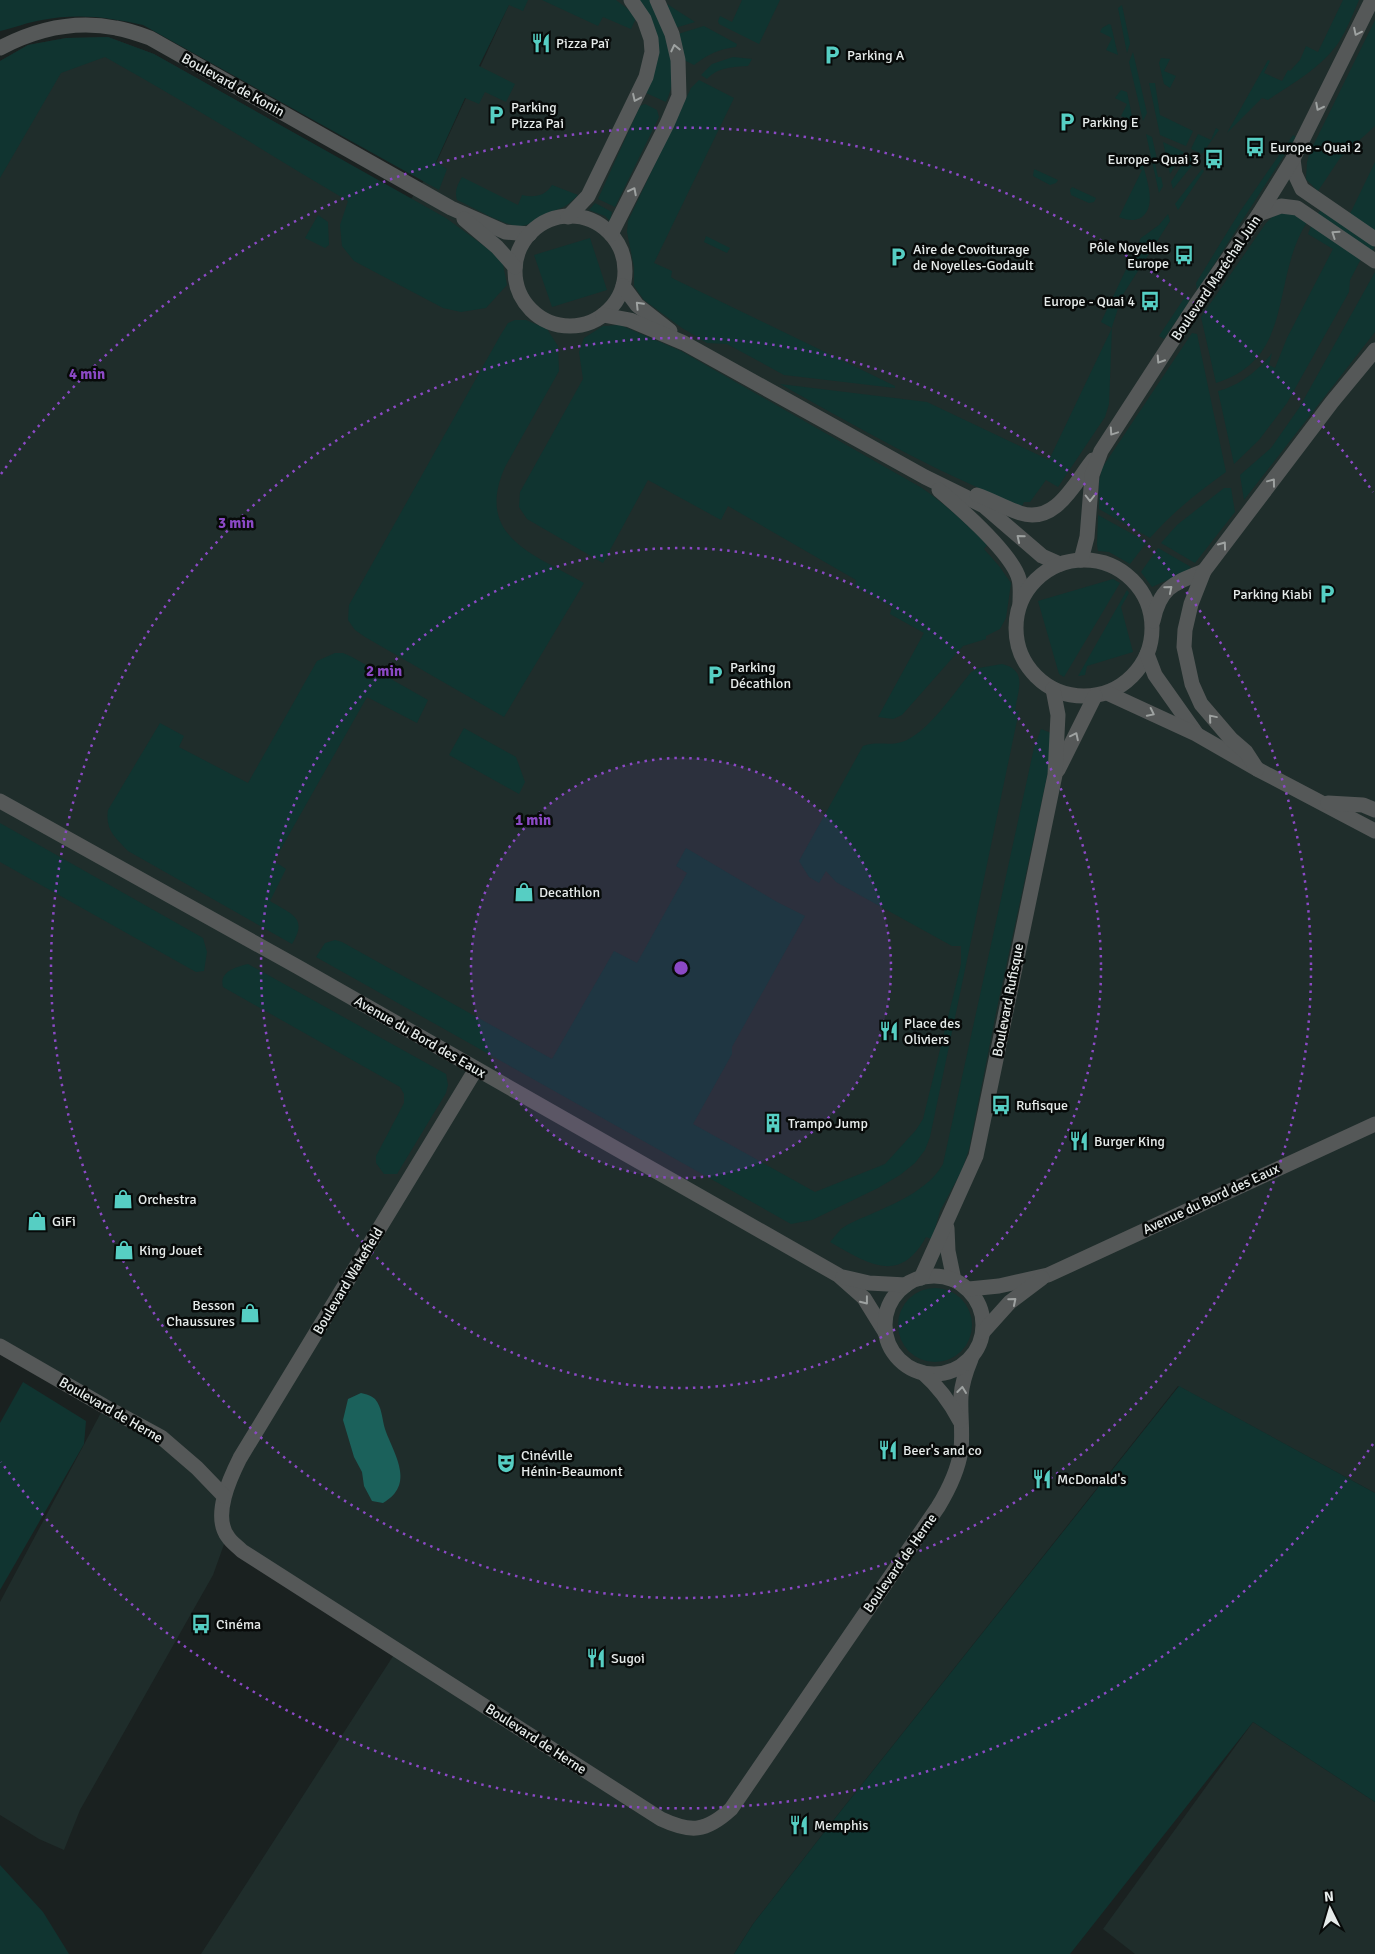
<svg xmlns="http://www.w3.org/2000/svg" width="1375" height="1954" font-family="Signika,sans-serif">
	<rect width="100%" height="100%" fill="#1a2120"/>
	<!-- built -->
	<g fill="#1f2d2b">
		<path d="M 511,0 L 1375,0 L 1375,1493 L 1178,1386 L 836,1817 L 753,1924 L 734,1954 L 201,1954 L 397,1650 L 227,1536 L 213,1575 L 80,1810 L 64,1850 L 39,1839 L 0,1815 L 0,1602 L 104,1407 L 0,1345 L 0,61 L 28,45 L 66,38 L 108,37 L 154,54 L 411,199 L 436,163 Z"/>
		<path d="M 1253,1722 L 1375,1802 L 1375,1954 L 1135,1954 L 1103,1929 Z"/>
	</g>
	<!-- green -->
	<g fill="#103430">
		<path d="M 0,0 L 528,0 L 523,11 L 509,5 L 479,66 L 515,84 L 506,102 L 485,92 L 479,104 L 465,98 L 436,162 L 447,169 L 439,190 L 143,25 C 109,17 77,13 42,20 C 28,22 14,28 0,31 Z"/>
		<path d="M 542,0 L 616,0 L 637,16 L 631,29 L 603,17 L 598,26 Z"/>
		<path d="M 636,0 L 651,0 C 664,30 683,69 666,102 L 646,93 L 654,72 Z"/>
		<path d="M 742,0 L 780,0 L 759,44 L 719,24 L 718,21 L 720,16 L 732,22 Z"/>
		<path d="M 1343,0 L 1359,0 C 1353,14 1347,29 1339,42 C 1321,68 1293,83 1268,100 L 1262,98 L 1227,133 L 1268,60 L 1270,61 L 1264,73 L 1282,81 L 1288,70 L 1290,71 L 1300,60 L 1306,46 L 1318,52 Z"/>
		<path d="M 667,4 L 695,22 L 675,28 L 666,5 Z"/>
		<path d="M 1122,5 L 1130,43 L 1127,53 L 1118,8 Z"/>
		<path d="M 1375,20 L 1375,126 L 1340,158 L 1318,191 L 1306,179 L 1307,162 L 1310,152 Z"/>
		<path d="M 1109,24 L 1111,25 L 1118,55 L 1106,50 L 1112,38 L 1100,32 L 1102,28 Z"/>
		<path d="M 704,26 L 737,44 L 736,47 C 718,49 707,55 694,65 L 684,60 L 678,34 Z"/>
		<path d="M 108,37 L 154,54 L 446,218 L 502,259 L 507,285 L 486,308 L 461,312 L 443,308 L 354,261 L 342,246 L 340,225 L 348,201 C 267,153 188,103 105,57 L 61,73 L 0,178 L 0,61 L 28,45 L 66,38 Z"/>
		<path d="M 1133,52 L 1147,113 L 1143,121 L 1129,62 Z"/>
		<path d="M 733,57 L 752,59 L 748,66 C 733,67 718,67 707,79 L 701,75 L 712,64 Z"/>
		<path d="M 1161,58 L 1170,59 L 1164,71 L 1176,76 L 1170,88 L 1164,84 L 1159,63 Z"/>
		<path d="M 699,80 L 734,98 L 654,263 L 672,271 L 671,277 L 674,279 L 895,386 L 895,388 L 784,375 L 727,344 L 707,343 L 682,328 L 644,300 L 634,286 L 634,267 L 627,232 L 628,221 L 691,88 Z"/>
		<path d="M 1155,83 L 1160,115 L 1193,131 L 1186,146 L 1160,135 L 1149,83 Z"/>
		<path d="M 1121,90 L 1127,92 L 1133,121 L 1121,116 L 1127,104 L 1115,98 Z"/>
		<path d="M 645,104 L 657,110 L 659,117 L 615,207 L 598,199 L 640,106 Z"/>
		<path d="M 1216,128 L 1219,130 L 1202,154 L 1191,149 L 1198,134 L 1211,140 Z"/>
		<path d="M 1146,134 L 1152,137 L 1157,159 L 1155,163 L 1158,177 L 1161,177 L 1163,186 L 1159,193 Z"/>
		<path d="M 1293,135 L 1296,137 L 1197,291 L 1196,283 L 1239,213 Z"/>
		<path d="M 1163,142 L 1184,152 L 1170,174 Z"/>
		<path d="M 1189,154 L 1198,158 L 1173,189 L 1171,182 Z"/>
		<path d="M 1136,155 L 1142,160 C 1145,176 1158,205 1142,217 C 1134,222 1127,220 1119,217 L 1142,170 L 1130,164 L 1133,157 Z"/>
		<path d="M 1375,162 L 1375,232 L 1349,216 Z"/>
		<path d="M 1034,169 L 1058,180 L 1056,183 L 1050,185 L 1033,176 Z"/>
		<path d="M 1202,169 L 1204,171 L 1178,210 L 1175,204 Z"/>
		<path d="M 462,177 L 518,205 L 522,195 C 535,198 545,196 552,185 L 578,195 C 566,208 561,208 545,214 C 537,217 530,226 521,226 C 506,227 471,206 457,200 C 454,191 458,184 462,177 Z"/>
		<path d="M 1072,187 L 1096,198 L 1094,202 L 1089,203 L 1071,195 L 1070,190 Z"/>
		<path d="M 595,203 L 612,212 L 610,221 L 605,216 L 589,210 Z"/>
		<path d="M 1321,209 L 1375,245 L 1372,253 L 1317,215 Z"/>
		<path d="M 1280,213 L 1296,215 L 1307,222 C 1270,280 1296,358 1216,383 L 1201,317 L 1266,223 L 1272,217 Z"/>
		<path d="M 1168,214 L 1170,221 L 1122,296 L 1112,327 L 1109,404 L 1105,417 L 1058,487 L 1046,480 L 1030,502 L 1024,502 L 1022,506 C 937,473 859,428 780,384 L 927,402 L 1049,460 L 1112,328 L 1101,322 L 1141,238 L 1159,225 Z"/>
		<path d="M 318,215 L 328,222 L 329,245 L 325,248 L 305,238 Z"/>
		<path d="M 1311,226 L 1361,259 L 1350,280 L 1349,292 L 1287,403 L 1259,440 L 1234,464 L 1218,391 C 1239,386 1259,370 1272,353 L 1269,365 L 1275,368 L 1287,338 L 1333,249 L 1308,234 Z"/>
		<path d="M 706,236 L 730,248 L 727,253 L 704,242 Z"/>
		<path d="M 590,238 L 607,290 L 552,307 L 534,255 Z"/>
		<path d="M 1375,272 L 1375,332 L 1244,500 L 1240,475 L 1271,448 L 1299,408 Z"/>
		<path d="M 1187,294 L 1189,302 L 1164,339 L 1159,336 Z"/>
		<path d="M 515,320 L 526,320 L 547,329 L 558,346 L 559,371 L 505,467 C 474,537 534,554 584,583 L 504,717 L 365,637 L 355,630 L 348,620 L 349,605 L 500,336 L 508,323 Z"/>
		<path d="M 620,325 L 681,351 L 922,488 C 946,505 967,524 987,545 L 984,549 L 999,566 L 1011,583 L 1006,618 L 1000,629 L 986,636 L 986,639 L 963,646 L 902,715 L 893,719 L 878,717 L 924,633 L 890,614 L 892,607 L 855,586 L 856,580 L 728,506 L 721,520 L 648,480 L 603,563 L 527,519 L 519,507 L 520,492 L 583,379 L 579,352 L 584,338 L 603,326 Z"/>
		<path d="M 1192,333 L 1197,334 L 1226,472 C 1198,492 1173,512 1150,538 L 1099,509 L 1099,482 L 1102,468 Z"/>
		<path d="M 1224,488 L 1231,488 L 1235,512 L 1195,563 L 1161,543 L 1177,525 Z"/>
		<path d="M 1098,515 L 1147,542 L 1130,564 L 1109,552 L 1098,551 L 1097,545 Z"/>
		<path d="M 1158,548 L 1191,567 L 1187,571 L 1152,587 L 1141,572 Z"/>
		<path d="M 1113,579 L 1120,583 L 1064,677 L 1059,674 L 1038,601 Z"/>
		<path d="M 1127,590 L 1129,593 L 1121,607 L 1133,652 L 1087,666 L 1085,675 L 1078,676 Z"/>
		<path d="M 335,653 L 343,653 L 352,657 L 428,700 L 417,723 L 367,697 L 274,861 L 286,869 L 270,901 C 290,914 309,917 292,944 L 128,851 C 115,837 105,830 108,810 L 160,723 L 184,736 L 179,747 L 248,783 L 317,661 Z"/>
		<path d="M 1002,664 C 1028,670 1018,690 1015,710 L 1019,711 L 930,1137 L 925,1150 L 915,1163 L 900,1175 L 878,1188 L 812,1220 L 791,1224 L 316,957 L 325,943 L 335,940 L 342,942 L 552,1059 L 614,951 L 637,963 L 687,873 L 676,866 L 686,848 L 777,902 L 805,916 L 732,1047 L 732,1054 L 693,1124 L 815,1192 L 885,1164 L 916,1130 L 923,1119 L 961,964 L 961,946 L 952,946 L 836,882 L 826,871 L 819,883 L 809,877 L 799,861 L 863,746 C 876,741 889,746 902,742 C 927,734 954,693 971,672 L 979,668 Z"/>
		<path d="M 464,728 L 516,757 L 525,782 L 519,794 L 449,755 Z"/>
		<path d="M 1041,729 L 1051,733 L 1049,767 L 997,1008 L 969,1149 L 962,1170 L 940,1211 L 932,1239 L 926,1237 C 899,1286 867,1263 830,1242 L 841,1229 L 847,1225 C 879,1209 925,1196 943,1164 L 1034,748 Z"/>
		<path d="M 0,823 L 203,938 L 207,952 L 204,971 L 196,972 L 0,862 Z"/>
		<path d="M 248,964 L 446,1074 L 448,1085 L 446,1093 L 397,1174 L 384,1174 L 376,1163 L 376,1156 L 404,1103 L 404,1094 L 400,1087 L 223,987 C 219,972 235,967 248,964 Z"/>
		<circle cx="935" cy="1325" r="37"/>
		<path d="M 23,1382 L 86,1421 L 84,1444 L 0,1590 L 0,1423 Z"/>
		<path d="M 1179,1386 L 1375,1493 L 1375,1802 L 1253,1722 L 1070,1954 L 734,1954 L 753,1924 L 836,1817 Z"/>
		<path d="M 0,1865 L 43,1912 L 69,1954 L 0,1954 Z"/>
	</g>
	<!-- water -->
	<path fill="#1b615b" d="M 361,1393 C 366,1394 372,1396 375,1399 C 382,1407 382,1419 385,1429 C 394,1455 416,1484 383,1503 L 372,1501 L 364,1486 L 362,1472 L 354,1457 L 343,1420 L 348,1399 Z"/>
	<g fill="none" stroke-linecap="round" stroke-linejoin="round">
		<!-- minor -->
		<g stroke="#555858" stroke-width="15">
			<path d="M 0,48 C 36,29 76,20 116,28 C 128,30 139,34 150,38 L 451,208 L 505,232 L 530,234"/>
			<path d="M 1293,159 L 1295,174 L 1302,189 L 1375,239"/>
			<path d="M 1259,214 L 1281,206 L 1297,208 L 1375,261"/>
			<circle cx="570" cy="271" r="55"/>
			<path d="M 568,217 L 588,196 L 646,77 L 652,52 L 651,39 L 644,19 L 631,0"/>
			<path d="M 464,219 L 497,247 L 515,267"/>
			<path d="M 611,234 L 667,124 L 679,96 L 678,60 L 672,34 L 657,0"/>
			<path d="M 623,286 L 637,305 L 670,331"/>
			<path d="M 603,315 L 630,320 L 684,343 L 925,477 L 984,506 L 1042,556 L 1060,564"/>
			<path d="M 939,490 C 960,508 1012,553 1019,579 C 1021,586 1020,595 1020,603"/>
			<path d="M 977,495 C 992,500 1005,508 1020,513 C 1056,525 1075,482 1093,460"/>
			<circle cx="1084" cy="628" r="68"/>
			<path d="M 1081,560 L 1087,537 L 1092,475 L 1101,451 L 1195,306 L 1259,214 L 1293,159 L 1372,0"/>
			<path d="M 1153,621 C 1160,587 1174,583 1204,571"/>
			<path d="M 1147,654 L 1155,675 L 1196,733"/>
			<path d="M 1107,693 L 1196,734 L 1257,769 L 1375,831"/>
			<path d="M 1257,769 L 1246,752 L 1231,739 L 1201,704 L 1192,684 L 1184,647 L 1185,630 L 1191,604 L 1204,571 L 1332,402 L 1375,350"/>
			<path d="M 1058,770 L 1095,696"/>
			<path d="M 0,801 L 298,967 L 838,1275 L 864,1298 L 885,1332"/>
			<path d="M 1328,803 L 1363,805 L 1375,810"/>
			<path d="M 476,1069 L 240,1458 C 230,1478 212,1516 228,1537 C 231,1542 237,1546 242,1551 L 661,1819 C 691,1833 706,1832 731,1809 L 938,1507 C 949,1489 958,1471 961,1450 C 963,1432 960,1414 961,1396 C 962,1383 966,1371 971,1359"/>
			<path d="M 947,1228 L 948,1251 L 954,1280"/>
			<circle cx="934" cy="1325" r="49"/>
			<path d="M 843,1277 L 869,1283 L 906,1285"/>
			<path d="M 921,1278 L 976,1156 L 1055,775 L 1058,715 L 1053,689"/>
			<path d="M 969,1289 L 999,1286 L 1048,1275 L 1375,1124"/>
			<path d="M 983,1332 L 1010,1302 L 1042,1278"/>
			<path d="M 0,1346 L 104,1406 L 161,1437 L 197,1468 L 224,1496"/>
			<path d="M 923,1373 C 940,1388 950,1402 960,1421"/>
		</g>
	</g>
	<!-- one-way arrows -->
	<defs><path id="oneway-chevron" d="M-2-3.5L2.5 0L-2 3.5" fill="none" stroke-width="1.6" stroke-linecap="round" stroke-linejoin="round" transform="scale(1.25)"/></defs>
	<g stroke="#9ea2a1">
		<use href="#oneway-chevron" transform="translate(1357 32) rotate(116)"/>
		<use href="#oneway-chevron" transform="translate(675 48) rotate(-103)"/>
		<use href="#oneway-chevron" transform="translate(636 98) rotate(115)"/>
		<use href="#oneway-chevron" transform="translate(1319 107) rotate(117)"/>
		<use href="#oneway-chevron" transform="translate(633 191) rotate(-63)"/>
		<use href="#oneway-chevron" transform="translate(1335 234) rotate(-146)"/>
		<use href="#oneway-chevron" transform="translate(639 305) rotate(-134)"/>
		<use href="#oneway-chevron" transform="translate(1160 360) rotate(123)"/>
		<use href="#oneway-chevron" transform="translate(1113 432) rotate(124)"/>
		<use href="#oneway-chevron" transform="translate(1272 482) rotate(-53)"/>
		<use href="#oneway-chevron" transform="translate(1090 498) rotate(90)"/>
		<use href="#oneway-chevron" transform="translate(1020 538) rotate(-140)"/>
		<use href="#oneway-chevron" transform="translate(1223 545) rotate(-54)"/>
		<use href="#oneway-chevron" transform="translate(1169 589) rotate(-40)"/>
		<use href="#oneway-chevron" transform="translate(1151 713) rotate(26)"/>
		<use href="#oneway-chevron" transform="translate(1212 718) rotate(-130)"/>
		<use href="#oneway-chevron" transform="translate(1075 736) rotate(-64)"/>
		<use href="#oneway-chevron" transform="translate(865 1301) rotate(52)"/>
		<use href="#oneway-chevron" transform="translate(1013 1301) rotate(-40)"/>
		<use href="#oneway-chevron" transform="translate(962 1390) rotate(-83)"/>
	</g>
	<!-- distance rings -->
	<circle cx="681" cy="968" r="210" fill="#8b49c5" fill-opacity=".12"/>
	<g fill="none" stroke="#8b49c5" stroke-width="2.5" stroke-dasharray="2.5 5">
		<circle cx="681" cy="968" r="210"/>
		<circle cx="681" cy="968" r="420"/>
		<circle cx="681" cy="968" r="630"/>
		<path d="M1373 1444A840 840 0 0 1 1 1462M1 474A840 840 0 0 1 1373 492"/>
	</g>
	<!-- icons -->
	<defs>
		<symbol id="restaurant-bare" viewBox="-9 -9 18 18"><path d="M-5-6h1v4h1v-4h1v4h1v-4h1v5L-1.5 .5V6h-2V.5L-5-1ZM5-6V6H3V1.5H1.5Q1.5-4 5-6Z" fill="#56cec3" stroke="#070a09" stroke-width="2.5" paint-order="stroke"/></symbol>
		<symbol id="parking-bare" viewBox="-9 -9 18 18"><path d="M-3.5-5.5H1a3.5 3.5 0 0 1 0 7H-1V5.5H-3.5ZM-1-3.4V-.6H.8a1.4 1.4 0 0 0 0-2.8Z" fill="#56cec3" stroke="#070a09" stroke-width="2.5" paint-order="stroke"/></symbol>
		<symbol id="bus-bare" viewBox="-9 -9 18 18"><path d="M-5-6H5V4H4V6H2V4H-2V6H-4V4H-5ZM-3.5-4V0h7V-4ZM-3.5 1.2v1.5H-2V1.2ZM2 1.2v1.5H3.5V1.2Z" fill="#56cec3" stroke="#070a09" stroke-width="2.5" paint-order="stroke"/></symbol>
		<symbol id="shop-bare" viewBox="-9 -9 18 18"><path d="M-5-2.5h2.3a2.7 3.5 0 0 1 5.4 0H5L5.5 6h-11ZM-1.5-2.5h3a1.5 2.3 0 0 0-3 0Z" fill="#56cec3" stroke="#070a09" stroke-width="2.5" paint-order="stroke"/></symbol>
		<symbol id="building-bare" viewBox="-9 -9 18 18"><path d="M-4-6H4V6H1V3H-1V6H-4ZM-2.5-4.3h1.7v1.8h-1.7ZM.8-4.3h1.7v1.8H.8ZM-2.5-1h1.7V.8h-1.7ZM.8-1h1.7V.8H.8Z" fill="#56cec3" stroke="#070a09" stroke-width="2.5" paint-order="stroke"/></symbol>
		<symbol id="theatre-bare" viewBox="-9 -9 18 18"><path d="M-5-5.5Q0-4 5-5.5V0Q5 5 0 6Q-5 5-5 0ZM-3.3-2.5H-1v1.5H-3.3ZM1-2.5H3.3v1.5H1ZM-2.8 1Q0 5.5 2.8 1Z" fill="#56cec3" stroke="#070a09" stroke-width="2.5" paint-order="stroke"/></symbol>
	</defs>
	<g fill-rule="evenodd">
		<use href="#restaurant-bare" x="527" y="29" width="28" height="28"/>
		<use href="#parking-bare" x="818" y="41" width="28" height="28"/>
		<use href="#parking-bare" x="482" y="101" width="28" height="28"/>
		<use href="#parking-bare" x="1053" y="108" width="28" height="28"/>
		<use href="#bus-bare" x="1241" y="133" width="28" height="28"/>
		<use href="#bus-bare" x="1200" y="145" width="28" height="28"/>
		<use href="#bus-bare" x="1170" y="241" width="28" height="28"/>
		<use href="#parking-bare" x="884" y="243" width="28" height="28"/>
		<use href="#bus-bare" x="1136" y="287" width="28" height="28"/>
		<use href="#parking-bare" x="1313" y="580" width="28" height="28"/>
		<use href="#parking-bare" x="701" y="661" width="28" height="28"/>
		<use href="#shop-bare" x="510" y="878" width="28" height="28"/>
		<use href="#restaurant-bare" x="875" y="1017" width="28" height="28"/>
		<use href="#bus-bare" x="987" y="1091" width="28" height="28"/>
		<use href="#building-bare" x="759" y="1109" width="28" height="28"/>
		<use href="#restaurant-bare" x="1065" y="1127" width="28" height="28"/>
		<use href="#shop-bare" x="109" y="1185" width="28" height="28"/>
		<use href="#shop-bare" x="23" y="1207" width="28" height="28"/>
		<use href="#shop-bare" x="110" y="1236" width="28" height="28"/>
		<use href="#shop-bare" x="236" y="1299" width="28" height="28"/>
		<use href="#restaurant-bare" x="874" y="1436" width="28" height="28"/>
		<use href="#theatre-bare" x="492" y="1449" width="28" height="28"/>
		<use href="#restaurant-bare" x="1028" y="1465" width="28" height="28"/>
		<use href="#bus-bare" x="187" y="1610" width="28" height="28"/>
		<use href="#restaurant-bare" x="582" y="1644" width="28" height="28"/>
		<use href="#restaurant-bare" x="785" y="1811" width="28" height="28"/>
	</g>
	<g text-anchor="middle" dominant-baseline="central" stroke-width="5" stroke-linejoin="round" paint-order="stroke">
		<!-- poi labels -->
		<g font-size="14" fill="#e6ebea" stroke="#070a09" text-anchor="start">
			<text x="556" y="43">Pizza Paï</text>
			<text x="847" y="55">Parking A</text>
			<text x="511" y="107">Parking<tspan x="511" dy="16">Pizza Pai</tspan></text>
			<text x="1082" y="122">Parking E</text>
			<text x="1270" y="147">Europe - Quai 2</text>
			<text x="1199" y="159" text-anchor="end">Europe - Quai 3</text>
			<text x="1169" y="247" text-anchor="end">Pôle Noyelles<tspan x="1169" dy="16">Europe</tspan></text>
			<text x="913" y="249">Aire de Covoiturage<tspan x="913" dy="16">de Noyelles-Godault</tspan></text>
			<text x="1135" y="301" text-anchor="end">Europe - Quai 4</text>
			<text x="1312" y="594" text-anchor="end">Parking Kiabi</text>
			<text x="730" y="667">Parking<tspan x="730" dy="16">Décathlon</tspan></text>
			<text x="539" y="892">Decathlon</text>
			<text x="904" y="1023">Place des<tspan x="904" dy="16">Oliviers</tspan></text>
			<text x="1016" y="1105">Rufisque</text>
			<text x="788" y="1123">Trampo Jump</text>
			<text x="1094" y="1141">Burger King</text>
			<text x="138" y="1199">Orchestra</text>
			<text x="52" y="1221">GiFi</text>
			<text x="139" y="1250">King Jouet</text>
			<text x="235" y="1305" text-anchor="end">Besson<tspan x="235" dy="16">Chaussures</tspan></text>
			<text x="903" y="1450">Beer's and co</text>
			<text x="521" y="1455">Cinéville<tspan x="521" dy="16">Hénin-Beaumont</tspan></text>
			<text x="1057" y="1479">McDonald's</text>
			<text x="216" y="1624">Cinéma</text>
			<text x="611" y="1658">Sugoi</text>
			<text x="814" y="1825">Memphis</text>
		</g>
		<!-- street labels -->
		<g font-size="14" fill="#e6ebea" stroke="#070a09">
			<text transform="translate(233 85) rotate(29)">Boulevard de Konin</text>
			<text transform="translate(1216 278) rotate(-56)">Boulevard Maréchal Juin</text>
			<text transform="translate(1008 1000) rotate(-79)">Boulevard Rufisque</text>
			<text transform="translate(420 1037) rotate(30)">Avenue du Bord des Eaux</text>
			<text transform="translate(1211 1199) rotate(-25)">Avenue du Bord des Eaux</text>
			<text transform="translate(348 1281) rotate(-59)">Boulevard Wakefield</text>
			<text transform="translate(111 1410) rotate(30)">Boulevard de Herne</text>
			<text transform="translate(900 1563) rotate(-55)">Boulevard de Herne</text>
			<text transform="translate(536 1739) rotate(33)">Boulevard de Herne</text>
		</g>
	</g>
	<circle cx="681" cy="968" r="8" fill="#8b49c5" stroke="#070a09" stroke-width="2.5"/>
	<g font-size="15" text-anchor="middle" font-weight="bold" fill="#8b49c5" stroke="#070a09" stroke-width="5" stroke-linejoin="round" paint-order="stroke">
		<text x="87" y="379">4 min</text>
		<text x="236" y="528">3 min</text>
		<text x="384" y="676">2 min</text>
		<text x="533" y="825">1 min</text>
	</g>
	<!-- north arrow -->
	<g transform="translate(1330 1909) rotate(355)" stroke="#070a09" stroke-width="4" paint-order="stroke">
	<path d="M0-4L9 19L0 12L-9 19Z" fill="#e6ebea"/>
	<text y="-8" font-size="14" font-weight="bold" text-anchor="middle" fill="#e6ebea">N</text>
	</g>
</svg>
